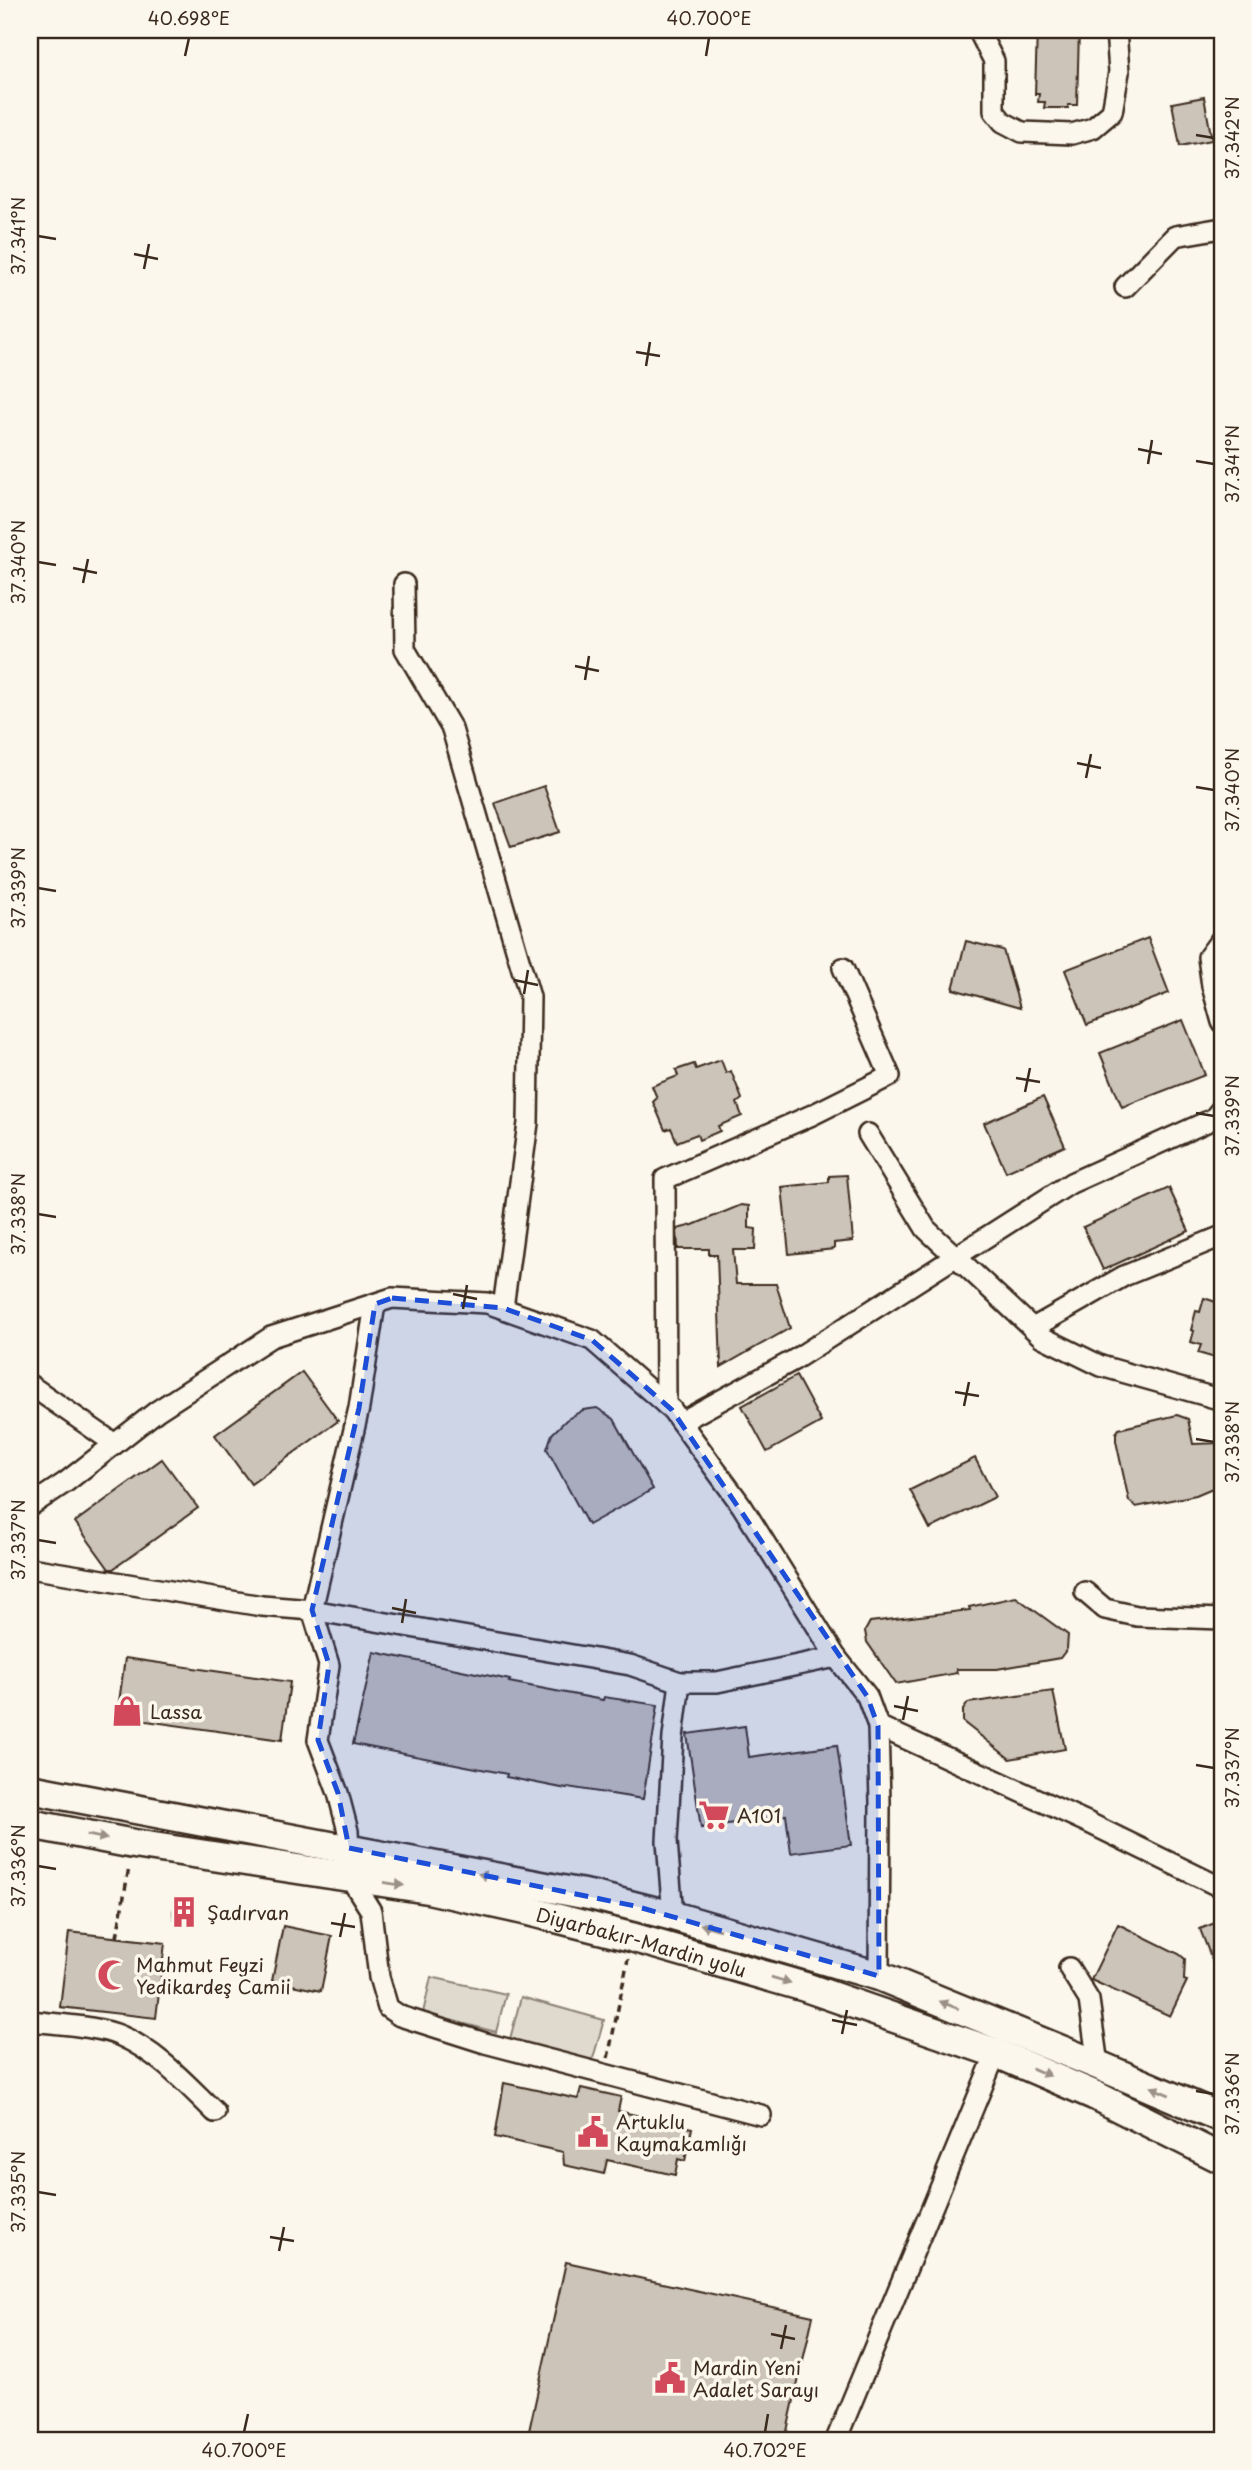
<svg xmlns="http://www.w3.org/2000/svg" width="1252" height="2470" font-family="'Playpen Sans',sans-serif">
	<rect width="100%" height="100%" fill="#fbf7ec"/>
	<filter id="ink" filterUnits="userSpaceOnUse"><feTurbulence type="fractalNoise" baseFrequency=".0143" numOctaves="2"/><feDisplacementMap in="SourceGraphic" scale="14" xChannelSelector="R" yChannelSelector="G"/><feConvolveMatrix kernelMatrix="1 2 1 2 8 2 1 2 1" color-interpolation-filters="sRGB"/></filter>
	<g filter="url(#ink)">
		<!-- green -->
		<g fill="#dfd9ce" stroke="#8d8276" stroke-width="2">
			<path d="M 431,1977 L 506,1994 L 496,2032 L 423,2013 Z"/>
			<path d="M 521,1997 L 604,2020 L 592,2062 L 510,2039 Z"/>
		</g>
		<!-- building -->
		<g fill="#ccc4b9" stroke="#3b2a1e" stroke-width="2">
			<path d="M 1037,30 L 1079,30 L 1077,105 L 1068,105 L 1068,108 L 1044,108 L 1045,102 L 1038,102 L 1039,94 L 1035,94 Z"/>
			<path d="M 1204,97 L 1212,140 L 1180,146 L 1172,103 Z"/>
			<path d="M 544,786 L 560,832 L 511,847 L 495,803 Z"/>
			<path d="M 1148,938 L 1169,993 L 1087,1025 L 1065,970 Z"/>
			<path d="M 966,941 L 1003,950 L 1020,1008 L 953,989 Z"/>
			<path d="M 1183,1020 L 1205,1075 L 1122,1107 L 1100,1053 Z"/>
			<path d="M 721,1060 L 726,1073 L 731,1071 L 742,1099 L 737,1103 L 742,1116 L 718,1126 L 720,1131 L 699,1140 L 697,1134 L 677,1142 L 671,1128 L 665,1130 L 653,1102 L 657,1098 L 652,1086 L 678,1076 L 676,1070 L 694,1064 L 696,1069 Z"/>
			<path d="M 1043,1097 L 1065,1146 L 1006,1172 L 984,1123 Z"/>
			<path d="M 847,1175 L 853,1241 L 834,1243 L 834,1249 L 789,1254 L 782,1187 L 829,1182 L 829,1176 Z"/>
			<path d="M 1169,1188 L 1189,1231 L 1103,1270 L 1083,1227 Z"/>
			<path d="M 741,1205 L 749,1206 L 749,1228 L 756,1229 L 755,1250 L 733,1250 L 736,1284 L 776,1284 L 790,1328 L 721,1367 L 717,1255 L 709,1255 L 709,1249 L 678,1249 L 677,1229 L 693,1225 Z"/>
			<path d="M 1204,1298 L 1222,1304 L 1222,1360 L 1198,1353 L 1201,1345 L 1191,1342 L 1194,1331 L 1191,1330 L 1196,1311 L 1200,1312 Z"/>
			<path d="M 302,1372 L 338,1421 L 251,1484 L 215,1435 Z"/>
			<path d="M 796,1376 L 821,1422 L 767,1452 L 742,1406 Z"/>
			<path d="M 597,1408 L 614,1419 L 653,1489 L 588,1525 L 547,1449 L 552,1434 L 566,1420 L 583,1410 Z"/>
			<path d="M 1177,1415 L 1188,1419 L 1193,1444 L 1222,1443 L 1222,1484 L 1196,1495 L 1136,1507 L 1129,1501 L 1116,1441 L 1116,1433 L 1119,1429 Z"/>
			<path d="M 975,1458 L 995,1497 L 930,1529 L 910,1490 Z"/>
			<path d="M 162,1459 L 198,1508 L 113,1569 L 109,1569 L 75,1522 Z"/>
			<path d="M 1016,1597 L 1068,1635 L 1067,1649 L 1060,1658 L 997,1669 L 956,1669 L 957,1673 L 896,1684 L 867,1642 L 865,1631 L 870,1622 L 970,1610 L 969,1607 Z"/>
			<path d="M 374,1652 L 510,1680 L 509,1682 L 603,1700 L 604,1697 L 658,1705 L 643,1799 L 568,1787 L 567,1789 L 506,1777 L 507,1774 L 353,1744 Z"/>
			<path d="M 125,1658 L 290,1682 L 282,1740 L 117,1717 Z"/>
			<path d="M 1053,1691 L 1065,1749 L 1010,1759 L 963,1722 L 963,1710 L 968,1703 Z"/>
			<path d="M 745,1726 L 749,1757 L 837,1745 L 851,1845 L 791,1853 L 786,1815 L 701,1828 L 687,1734 Z"/>
			<circle cx="184" cy="1913" r="11"/>
			<path d="M 1222,1920 L 1222,1983 L 1221,1983 L 1200,1929 Z"/>
			<path d="M 1118,1924 L 1179,1954 L 1185,1959 L 1184,1980 L 1187,1981 L 1170,2016 L 1091,1980 Z"/>
			<path d="M 283,1926 L 332,1936 L 321,1991 L 272,1981 Z"/>
			<path d="M 69,1932 L 165,1943 L 156,2018 L 60,2007 Z"/>
			<path d="M 504,2083 L 578,2099 L 581,2088 L 621,2097 L 618,2111 L 692,2128 L 685,2161 L 678,2159 L 675,2175 L 607,2160 L 604,2174 L 564,2165 L 563,2152 L 495,2137 Z"/>
			<path d="M 566,2262 L 813,2316 L 785,2440 L 527,2440 Z"/>
		</g>
		<g fill="none" stroke-linecap="round" stroke-linejoin="round">
			<defs>
				<g id="minor">
					<path d="M 978,30 L 994,61 L 994,111 L 1003,122 L 1022,132 L 1072,134 L 1093,128 L 1112,112 L 1119,72 L 1116,30"/>
					<path d="M 1125,287 L 1175,236 L 1222,228"/>
					<path d="M 404,584 L 405,649 L 452,729 L 530,997 L 528,1123 L 503,1308"/>
					<path d="M 1222,938 L 1208,957 L 1212,986 L 1222,1022"/>
					<path d="M 868,1134 L 926,1229 L 1042,1337 L 1101,1366 L 1222,1400"/>
					<path d="M 1033,1328 L 1124,1276 L 1222,1236"/>
					<path d="M 30,1385 L 115,1444"/>
					<path d="M 666,1405 L 665,1179 L 812,1115 L 890,1076 L 843,968"/>
					<path d="M 681,1422 L 794,1360 L 1071,1183 L 1213,1119 L 1222,1108"/>
					<path d="M 30,1506 L 66,1482 L 157,1411 L 271,1337 L 392,1298 L 487,1303 L 592,1340 L 672,1410 L 742,1506 L 836,1657 L 867,1696 L 878,1726 L 880,1802 L 879,1976"/>
					<path d="M 30,1568 L 262,1606 L 312,1610 L 630,1665 L 680,1682 L 717,1682 L 836,1657"/>
					<path d="M 1085,1592 L 1105,1609 L 1137,1616 L 1222,1619"/>
					<path d="M 878,1726 L 1089,1823 L 1222,1888"/>
					<path d="M 349,1848 L 348,1831 L 338,1793 L 318,1740 L 329,1665 L 312,1610 L 359,1408 L 375,1304"/>
					<path d="M 349,1876 L 371,1911 L 379,1977 L 388,2008 L 400,2016 L 485,2043 L 761,2115"/>
					<path d="M 673,1916 L 667,1841 L 673,1737 L 680,1682"/>
					<path d="M 1069,1968 L 1089,2000 L 1098,2065"/>
					<path d="M 30,2021 C 55,2024 99,2026 121,2036 C 159,2053 186,2084 215,2112"/>
					<path d="M 836,2440 L 996,2053"/>
				</g>
				<g id="highway">
					<path d="M 30,1789 L 594,1896 L 673,1916 L 879,1976 L 1098,2065 L 1222,2118"/>
					<path id="s1" d="M 30,1824 L 134,1844 L 428,1889 L 524,1910 L 631,1937 L 805,1987 L 996,2053 L 1094,2095 L 1222,2159"/>
				</g>
			</defs>
			<!-- minor casing -->
			<use href="#minor" stroke="#3b2a1e" stroke-width="24"/>
			<!-- highway casing -->
			<use href="#highway" stroke="#3b2a1e" stroke-width="33"/>
			<!-- path -->
			<g stroke="#3b2a1e" stroke-width="3.5" stroke-dasharray="7 5" stroke-linecap="butt">
				<path d="M 117,1937 L 129,1867"/>
				<path d="M 608,2058 L 628,1959"/>
			</g>
			<!-- minor -->
			<use href="#minor" stroke="#fbf7ec" stroke-width="19"/>
			<!-- highway -->
			<use href="#highway" stroke="#fbf7ec" stroke-width="28"/>
		</g>
		<!-- one-way arrows -->
		<defs><path id="oneway-solid" d="M-6-.8H1V-3.2L6.5 0L1 3.2V.8H-6Z" transform="scale(1.75)"/></defs>
		<g fill="#9b9085">
			<use href="#oneway-solid" transform="translate(97 1837) rotate(11)"/>
			<use href="#oneway-solid" transform="translate(488 1876) rotate(-169)"/>
			<use href="#oneway-solid" transform="translate(394 1884) rotate(9)"/>
			<use href="#oneway-solid" transform="translate(710 1927) rotate(-164)"/>
			<use href="#oneway-solid" transform="translate(781 1980) rotate(16)"/>
			<use href="#oneway-solid" transform="translate(949 2005) rotate(-158)"/>
			<use href="#oneway-solid" transform="translate(1041 2072) rotate(23)"/>
			<use href="#oneway-solid" transform="translate(1160 2091) rotate(-157)"/>
		</g>
	</g>
	<!-- marked area -->
	<path fill="#1d4ed8" fill-opacity="0.2" stroke="#1d4ed8" stroke-width="5" stroke-dasharray="14 9" stroke-linejoin="round" d="M 392,1298 L 503,1308 L 592,1340 L 672,1410 L 867,1696 L 878,1726 L 879,1976 L 635,1906 L 349,1848 L 338,1793 L 318,1740 L 329,1665 L 312,1610 L 359,1408 L 375,1304 Z"/>
	<!-- ticks -->
	<path fill="none" stroke="#3b2a1e" stroke-width="2.5" d="M 185,56 L 189,38M 706,56 L 709,38M 1196,135 L 1214,138M 38,236 L 56,239M 134,254 L 158,259M 144,269 L 149,244M 636,352 L 660,356M 646,366 L 650,342M 1138,449 L 1162,454M 1196,461 L 1214,464M 1148,464 L 1152,440M 38,562 L 56,565M 73,568 L 97,573M 83,583 L 88,559M 575,666 L 599,671M 585,680 L 589,656M 1077,763 L 1101,768M 1086,778 L 1091,754M 1196,787 L 1214,790M 38,888 L 56,891M 514,980 L 538,985M 524,994 L 528,970M 1016,1078 L 1040,1082M 1025,1092 L 1030,1068M 1196,1113 L 1214,1116M 38,1214 L 56,1217M 453,1294 L 477,1299M 463,1309 L 467,1285M 955,1392 L 979,1396M 964,1406 L 969,1382M 1196,1439 L 1214,1442M 38,1540 L 56,1543M 392,1608 L 416,1613M 402,1623 L 406,1599M 894,1706 L 918,1711M 903,1720 L 908,1696M 1196,1765 L 1214,1768M 38,1866 L 56,1869M 331,1923 L 355,1927M 340,1937 L 345,1913M 832,2020 L 857,2025M 842,2034 L 847,2010M 1196,2091 L 1214,2094M 38,2192 L 56,2195M 270,2237 L 294,2241M 279,2251 L 284,2227M 771,2334 L 795,2339M 781,2349 L 786,2325M 244,2432 L 248,2414M 765,2432 L 768,2414"/>
	<!-- icons -->
	<defs>
		<symbol id="shop-bare" viewBox="-9 -9 18 18"><path d="M-5-2.5h2.3a2.7 3.5 0 0 1 5.4 0H5L5.5 6h-11ZM-1.5-2.5h3a1.5 2.3 0 0 0-3 0Z" fill="#d1495b" stroke="#fbf7ec" stroke-width="2.5" paint-order="stroke"/></symbol>
		<symbol id="supermarket-bare" viewBox="-9 -9 18 18"><path d="M-6-5.5h2.5l.6 2H6L4.5 2H-2.5L-4.4-4H-6ZM-1.5 3.2a1.3 1.3 0 1 0 .1 0ZM3 3.2a1.3 1.3 0 1 0 .1 0Z" fill="#d1495b" stroke="#fbf7ec" stroke-width="2.5" paint-order="stroke"/></symbol>
		<symbol id="building-bare" viewBox="-9 -9 18 18"><path d="M-4-6H4V6H1V3H-1V6H-4ZM-2.5-4.3h1.7v1.8h-1.7ZM.8-4.3h1.7v1.8H.8ZM-2.5-1h1.7V.8h-1.7ZM.8-1h1.7V.8H.8Z" fill="#d1495b" stroke="#fbf7ec" stroke-width="2.5" paint-order="stroke"/></symbol>
		<symbol id="mosque-bare" viewBox="-9 -9 18 18"><path d="M3.5-4.9A6 6 0 1 0 3.5 4.9A5 5 0 1 1 3.5-4.9Z" fill="#d1495b" stroke="#fbf7ec" stroke-width="2.5" paint-order="stroke"/></symbol>
		<symbol id="civic-bare" viewBox="-9 -9 18 18"><path d="M-.6-6.5H3V-4.5H.6V-3L4-1V1h2V6H-6V1h2V-1L-.6-3ZM-1.2 2.5V6h2.4V2.5Z" fill="#d1495b" stroke="#fbf7ec" stroke-width="2.5" paint-order="stroke"/></symbol>
	</defs>
	<g fill-rule="evenodd">
		<use href="#shop-bare" x="105" y="1689" width="44" height="44"/>
		<use href="#supermarket-bare" x="692" y="1793" width="44" height="44"/>
		<use href="#building-bare" x="162" y="1890" width="44" height="44"/>
		<use href="#mosque-bare" x="91" y="1953" width="44" height="44"/>
		<use href="#civic-bare" x="571" y="2110" width="44" height="44"/>
		<use href="#civic-bare" x="648" y="2356" width="44" height="44"/>
	</g>
	<g text-anchor="middle" dominant-baseline="central" stroke-width="7" stroke-linejoin="round" paint-order="stroke">
		<!-- poi labels -->
		<g font-size="19" fill="#3b2a1e" stroke="#fbf7ec" text-anchor="start">
			<text x="150" y="1711">Lassa</text>
			<text x="737" y="1815">A101</text>
			<text x="207" y="1912">Şadırvan</text>
			<text x="136" y="1964">Mahmut Feyzi<tspan x="136" dy="22">Yedikardeş Camii</tspan></text>
			<text x="616" y="2121">Artuklu<tspan x="616" dy="22">Kaymakamlığı</tspan></text>
			<text x="693" y="2367">Mardin Yeni<tspan x="693" dy="22">Adalet Sarayı</tspan></text>
		</g>
		<!-- street labels -->
		<g font-size="19" fill="#3b2a1e" stroke="#fbf7ec">
			<text stroke="none"><textPath href="#s1" startOffset="623">Diyarbakır-Mardin yolu</textPath></text>
		</g>
	</g>
	<!-- margin -->
	<rect width="1252" height="2470" fill="none" stroke="#fbf7ec" stroke-width="77"/>
	<rect x="38" y="38" width="1176" height="2394" fill="none" stroke="#3b2a1e" stroke-width="2.5"/>
	<g font-size="18" text-anchor="middle" fill="#3b2a1e">
		<text x="189" y="25">40.698°E</text>
		<text x="709" y="25">40.700°E</text>
		<text transform="translate(1233 138) rotate(-90)" y="6">37.342°N</text>
		<text transform="translate(19 236) rotate(-90)" y="6">37.341°N</text>
		<text transform="translate(1233 464) rotate(-90)" y="6">37.341°N</text>
		<text transform="translate(19 562) rotate(-90)" y="6">37.340°N</text>
		<text transform="translate(1233 790) rotate(-90)" y="6">37.340°N</text>
		<text transform="translate(19 888) rotate(-90)" y="6">37.339°N</text>
		<text transform="translate(1233 1116) rotate(-90)" y="6">37.339°N</text>
		<text transform="translate(19 1214) rotate(-90)" y="6">37.338°N</text>
		<text transform="translate(1233 1442) rotate(-90)" y="6">37.338°N</text>
		<text transform="translate(19 1540) rotate(-90)" y="6">37.337°N</text>
		<text transform="translate(1233 1768) rotate(-90)" y="6">37.337°N</text>
		<text transform="translate(19 1866) rotate(-90)" y="6">37.336°N</text>
		<text transform="translate(1233 2094) rotate(-90)" y="6">37.336°N</text>
		<text transform="translate(19 2192) rotate(-90)" y="6">37.335°N</text>
		<text x="244" y="2457">40.700°E</text>
		<text x="765" y="2457">40.702°E</text>
	</g>
</svg>
